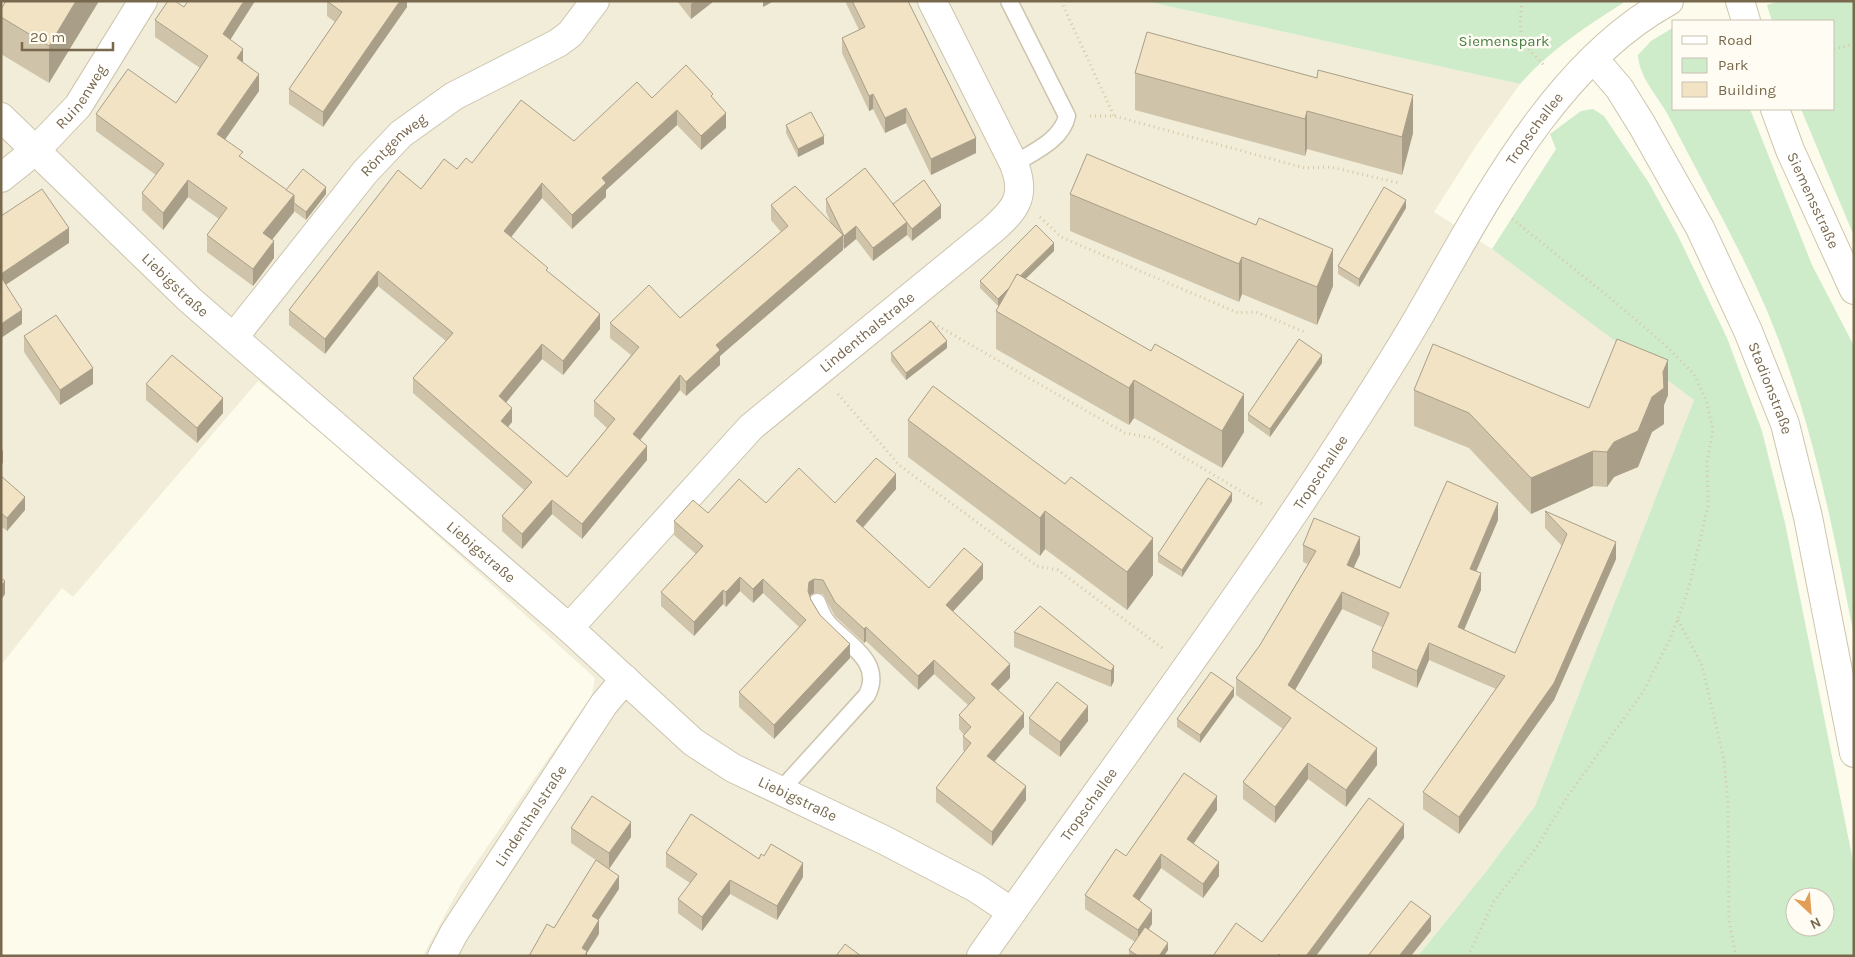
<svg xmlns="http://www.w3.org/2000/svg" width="1855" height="957" font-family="Karla,sans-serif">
	<rect width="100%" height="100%" fill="#fcfbec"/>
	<!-- residential -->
	<path fill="#f1edd8" d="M 1,1 L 1145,1 L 1520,84 L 1476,146 L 1434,212 L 1492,249 L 1694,400 L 1535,806 L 1485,873 L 1418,956 L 423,956 L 461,885 L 592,695 L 595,678 L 339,447 L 258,381 L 73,597 L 62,588 L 1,665 Z"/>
	<!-- green -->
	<g fill="#ceebca" fill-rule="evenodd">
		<path d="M 1145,1 L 1626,1 C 1587,26 1551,49 1520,84 Z"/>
		<path d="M 1779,1 L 1854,1 L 1854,236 L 1801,109 L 1834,109 L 1834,21 L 1772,21 L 1767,5 Z"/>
		<path d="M 1674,27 L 1674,109 L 1750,109 L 1812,265 L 1854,346 L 1854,636 C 1833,528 1812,420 1770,318 C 1741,248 1702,182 1668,115 C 1657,95 1639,77 1638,55 L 1651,41 Z"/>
		<path d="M 1593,109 L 1604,116 L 1649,183 L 1679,238 L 1727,338 L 1762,431 L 1785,523 L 1854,866 L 1854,956 L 1418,956 L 1485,873 L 1535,806 L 1694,400 L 1492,249 L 1556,149 L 1550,134 L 1581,111 ZM 1795,897 L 1825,897 L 1825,927 L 1795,927 Z"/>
	</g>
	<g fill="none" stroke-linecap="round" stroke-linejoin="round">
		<defs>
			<g id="lane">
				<path d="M 1009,1 L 1067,116 C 1062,140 1033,152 1014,164"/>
				<path d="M 780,791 L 867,695 C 884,662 847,644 828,623 C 823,618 820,609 817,602"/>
			</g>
			<g id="street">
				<path id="s1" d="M 1594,59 L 1619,88 L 1642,125 L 1700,228 L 1748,331 L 1785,424 L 1808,517 L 1854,753"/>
				<path id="s2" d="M 1,117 L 190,300 L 569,628 L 693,742 L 733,768 L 884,840 L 976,888 L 1012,912"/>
				<path id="s3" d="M 1,178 L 36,150 L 78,106 L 143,1"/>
				<path id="s4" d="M 234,337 L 365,172 L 401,134 L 454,96 L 558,43 L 570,34 L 595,1"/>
				<path id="s5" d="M 569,628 L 751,427 L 991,231 C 1015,210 1027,197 1014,164 L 932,1"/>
				<path id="s6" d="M 442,956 L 454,933 L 604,704 L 625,679"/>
				<path id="s7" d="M 981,956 C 1091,799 1207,644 1313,484 C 1350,428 1387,372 1421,313 C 1484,204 1554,64 1669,1"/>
			</g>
			<g id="secondary">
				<path d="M 1740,1 L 1746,21"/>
				<path id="s8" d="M 1775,109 L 1790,150 L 1854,290"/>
			</g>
		</defs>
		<!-- lane casing -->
		<use href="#lane" stroke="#cdc4ae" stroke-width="19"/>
		<!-- street casing -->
		<use href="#street" stroke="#cdc4ae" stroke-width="30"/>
		<!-- secondary casing -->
		<use href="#secondary" stroke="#d0c6ac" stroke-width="30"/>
		<!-- path -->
		<g stroke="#d7c7a6" stroke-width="3" stroke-dasharray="1 4" stroke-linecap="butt">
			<path d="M 1061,1 L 1114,116"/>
			<path d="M 1522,1 C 1518,36 1520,42 1545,66"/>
			<path d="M 1834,49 L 1854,44"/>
			<path d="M 1090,116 L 1114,116 L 1305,168 L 1331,167 L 1399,183"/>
			<path d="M 1040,217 L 1061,237 L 1238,313 L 1256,312 L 1305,332"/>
			<path d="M 929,321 L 1125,433 L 1152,438 L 1264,505"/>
			<path d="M 838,394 L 899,465 L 1037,566 L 1058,570 L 1165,650"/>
			<path d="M 1678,620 L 1702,665 L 1724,760 L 1728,804 L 1729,921 L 1736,956"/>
			<path d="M 1468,956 L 1494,901 L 1536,848 L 1569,794 L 1643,692 L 1670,639 L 1688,591 L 1708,506 L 1707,462 L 1713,430 L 1706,400 L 1694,374 L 1663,343 L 1615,302 L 1510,217"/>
		</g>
		<!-- lane -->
		<use href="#lane" stroke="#fff" stroke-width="16"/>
		<!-- street -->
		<use href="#street" stroke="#fff" stroke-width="28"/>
		<!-- secondary -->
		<use href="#secondary" stroke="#fff" stroke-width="28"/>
	</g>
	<!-- wall -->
	<g fill="#cfc3a9">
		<path d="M 6,1 L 99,1 L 49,83 L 1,54 L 1,9 Z"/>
		<path d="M 188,1 L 255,1 L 230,40 L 259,91 L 225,139 L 243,159 L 286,190 L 326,194 L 306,220 L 294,211 L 294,212 L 272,240 L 274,258 L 253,286 L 207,252 L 207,235 L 219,219 L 188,197 L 163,230 L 142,210 L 142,193 L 156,175 L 96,131 L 96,114 L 176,103 L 200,68 L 155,37 L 155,20 L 184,7 Z"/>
		<path d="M 327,1 L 407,1 L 407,7 L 323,127 L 289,104 L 289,89 L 335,22 L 327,16 Z"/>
		<path d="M 677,1 L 714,1 L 691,19 Z"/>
		<path d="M 845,1 L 908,1 L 976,153 L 931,175 L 906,123 L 885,133 L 873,109 L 869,111 L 842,53 L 842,38 L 859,30 Z"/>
		<path d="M 1135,73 L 1413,133 L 1402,175 L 1307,149 L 1305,156 L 1135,110 Z"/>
		<path d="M 652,98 L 713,99 L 726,128 L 701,150 L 677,125 L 606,190 L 606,197 L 572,229 L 542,198 L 511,237 L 548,272 L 600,329 L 563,375 L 542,359 L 506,402 L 512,422 L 508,427 L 567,477 L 607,428 L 594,416 L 594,401 L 631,355 L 610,338 L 610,323 L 680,318 L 781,232 L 771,220 L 771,205 L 831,223 L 826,212 L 826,199 L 893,204 L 941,218 L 912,241 L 907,235 L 873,261 L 856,239 L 844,249 L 843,247 L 843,250 L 720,356 L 720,365 L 686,396 L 680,390 L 640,440 L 647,460 L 582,539 L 552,514 L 522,549 L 502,531 L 502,516 L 524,490 L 413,393 L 413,378 L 446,341 L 378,286 L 325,354 L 289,325 L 289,310 L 421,189 L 457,169 L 472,163 L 574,141 Z"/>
		<path d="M 786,125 L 824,144 L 798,157 L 786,133 Z"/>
		<path d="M 1070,194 L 1333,286 L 1317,325 L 1242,294 L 1239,302 L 1070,231 Z"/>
		<path d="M 1406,208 L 1359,287 L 1338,274 L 1338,266 Z"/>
		<path d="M 1054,251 L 1025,279 L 1244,432 L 1222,468 L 1134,418 L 1129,425 L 996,349 L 996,311 L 1000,304 L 998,306 L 980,288 L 980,281 Z"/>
		<path d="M 24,336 L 93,384 L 60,405 L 24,352 Z"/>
		<path d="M 947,348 L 906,380 L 891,361 L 891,353 Z"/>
		<path d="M 1322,363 L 1270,437 L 1248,421 L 1248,414 Z"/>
		<path d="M 146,384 L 223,413 L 197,443 L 146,400 Z"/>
		<path d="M 1414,390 L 1589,408 L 1668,395 L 1664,405 L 1664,424 L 1652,432 L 1638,467 L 1614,477 L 1607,487 L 1593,486 L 1531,514 L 1469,448 L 1414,426 Z"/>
		<path d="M 908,420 L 1153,575 L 1127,610 L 1045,549 L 1040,556 L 908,457 Z"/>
		<path d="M 1,476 L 25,510 L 7,531 L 1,526 Z"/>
		<path d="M 896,489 L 863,528 L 929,588 L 983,579 L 953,611 L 1010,678 L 998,690 L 1024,727 L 995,761 L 1026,800 L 992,846 L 936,802 L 936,788 L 965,752 L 963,750 L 963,736 L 964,735 L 959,729 L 959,715 L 968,705 L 934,674 L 918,690 L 866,641 L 864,643 L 835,616 L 823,594 L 814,593 L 810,596 L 811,600 L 820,615 L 850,658 L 774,739 L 739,707 L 739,692 L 799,627 L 763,593 L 753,603 L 740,591 L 726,607 L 723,604 L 694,636 L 661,606 L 661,592 L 696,554 L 674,535 L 674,521 L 708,513 L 766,503 L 835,503 Z"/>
		<path d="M 1232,501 L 1182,577 L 1158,562 L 1158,554 Z"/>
		<path d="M 1545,511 L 1616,559 L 1554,700 L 1459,834 L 1423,809 L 1423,792 L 1496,689 L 1429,660 L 1417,688 L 1372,668 L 1372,651 L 1382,627 L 1342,609 L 1295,690 L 1377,765 L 1346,807 L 1308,779 L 1275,823 L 1243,799 L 1243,782 L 1283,729 L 1236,695 L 1236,678 L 1260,645 L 1308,564 L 1303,562 L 1303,545 L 1360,554 L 1354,567 L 1400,588 L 1498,520 L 1476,571 L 1481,590 L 1464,630 L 1515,653 L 1562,546 L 1545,528 Z"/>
		<path d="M 1014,632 L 1114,666 L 1114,681 L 1111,687 L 1014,647 Z"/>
		<path d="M 1234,696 L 1200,743 L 1177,727 L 1177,719 Z"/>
		<path d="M 1029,718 L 1088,721 L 1060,757 L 1029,734 Z"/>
		<path d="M 1217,810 L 1193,844 L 1219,876 L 1203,898 L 1161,868 L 1139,900 L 1152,924 L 1149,929 L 1168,950 L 1164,956 L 1129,956 L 1129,950 L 1135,942 L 1085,909 L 1085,895 L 1126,856 Z"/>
		<path d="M 571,828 L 631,837 L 609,869 L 571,843 Z"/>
		<path d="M 666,853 L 759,859 L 803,877 L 777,920 L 730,894 L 702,931 L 678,913 L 678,899 L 690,883 L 666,867 Z"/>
	</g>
	<!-- shaded-wall -->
	<g fill="#a99f89">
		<path d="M 76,1 L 99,1 L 49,83 L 49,46 Z"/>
		<path d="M 244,1 L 255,1 L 223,51 L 223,34 Z"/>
		<path d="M 400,1 L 407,1 L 407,7 L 323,127 L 323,112 Z"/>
		<path d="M 694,1 L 714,1 L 691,19 L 691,4 Z"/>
		<path d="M 763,1 L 774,1 L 763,7 Z"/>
		<path d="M 243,49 L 243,66 L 237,58 Z"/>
		<path d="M 259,74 L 259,91 L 217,151 L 217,134 Z"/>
		<path d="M 873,94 L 873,109 L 869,111 L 869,96 Z"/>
		<path d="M 1413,95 L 1413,133 L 1402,175 L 1402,137 Z"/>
		<path d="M 906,108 L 906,123 L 885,133 L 885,118 Z"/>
		<path d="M 677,110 L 677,125 L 606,190 L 606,197 L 572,229 L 572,215 L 602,178 Z"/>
		<path d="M 1307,111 L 1307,149 L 1305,156 L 1305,119 Z"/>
		<path d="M 726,113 L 726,128 L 701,150 L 701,136 Z"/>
		<path d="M 824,136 L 824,144 L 798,157 L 798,149 Z"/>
		<path d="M 976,138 L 976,153 L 931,175 L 931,159 Z"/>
		<path d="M 188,180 L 188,197 L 163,230 L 163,213 Z"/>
		<path d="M 542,183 L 542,198 L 504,246 L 504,231 Z"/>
		<path d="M 326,187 L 326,194 L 306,220 L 306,212 Z"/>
		<path d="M 294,195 L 294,212 L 263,251 L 263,233 Z"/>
		<path d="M 1406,200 L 1406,208 L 1359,287 L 1359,279 Z"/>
		<path d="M 941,205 L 941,218 L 912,241 L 912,229 Z"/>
		<path d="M 907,222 L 907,235 L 873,261 L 873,248 Z"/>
		<path d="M 856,226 L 856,239 L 844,249 L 844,236 Z"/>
		<path d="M 69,228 L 69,243 L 1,288 L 1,274 Z"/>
		<path d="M 843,235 L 843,250 L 720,356 L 720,365 L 686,396 L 686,382 L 716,345 Z"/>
		<path d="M 274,241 L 274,258 L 253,286 L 253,269 Z"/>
		<path d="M 1054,243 L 1054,251 L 998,306 L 998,299 Z"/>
		<path d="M 1333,249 L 1333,286 L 1317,325 L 1317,287 Z"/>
		<path d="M 1242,257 L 1242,294 L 1239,302 L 1239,264 Z"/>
		<path d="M 378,271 L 378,286 L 325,354 L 325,339 Z"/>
		<path d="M 22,310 L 22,324 L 1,338 L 1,324 Z"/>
		<path d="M 600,314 L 600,329 L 563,375 L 563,361 Z"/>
		<path d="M 947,341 L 947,348 L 906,380 L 906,373 Z"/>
		<path d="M 542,344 L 542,359 L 499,411 L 499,396 Z"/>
		<path d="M 1322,355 L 1322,363 L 1270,437 L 1270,429 Z"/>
		<path d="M 1668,360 L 1668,395 L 1664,405 L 1664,424 L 1652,432 L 1638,467 L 1614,477 L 1607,487 L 1607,452 L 1663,372 Z"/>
		<path d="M 93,368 L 93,384 L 60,405 L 60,390 Z"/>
		<path d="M 680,375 L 680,390 L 633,449 L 633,434 Z"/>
		<path d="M 1134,380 L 1134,418 L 1129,425 L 1129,388 Z"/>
		<path d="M 1244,394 L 1244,432 L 1222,468 L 1222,431 Z"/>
		<path d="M 223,398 L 223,413 L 197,443 L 197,428 Z"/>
		<path d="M 512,408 L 512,422 L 501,435 L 501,421 Z"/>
		<path d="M 647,446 L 647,460 L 582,539 L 582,524 Z"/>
		<path d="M 3,450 L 3,463 L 1,465 L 1,452 Z"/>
		<path d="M 1593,451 L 1593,486 L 1531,514 L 1531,478 Z"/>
		<path d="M 896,474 L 896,489 L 856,535 L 856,521 Z"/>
		<path d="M 1232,493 L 1232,501 L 1182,577 L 1182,570 Z"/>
		<path d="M 25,497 L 25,510 L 7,531 L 7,518 Z"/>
		<path d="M 552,500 L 552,514 L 522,549 L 522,534 Z"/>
		<path d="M 1498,503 L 1498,520 L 1470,586 L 1470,569 Z"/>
		<path d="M 1045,511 L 1045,549 L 1040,556 L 1040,518 Z"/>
		<path d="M 1360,537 L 1360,554 L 1347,582 L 1347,565 Z"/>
		<path d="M 1153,538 L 1153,575 L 1127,610 L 1127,572 Z"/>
		<path d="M 1616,542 L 1616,559 L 1554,700 L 1459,834 L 1459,817 Z"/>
		<path d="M 983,564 L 983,579 L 946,619 L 946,605 Z"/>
		<path d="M 1481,573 L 1481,590 L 1458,644 L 1458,627 Z"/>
		<path d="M 740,577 L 740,591 L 726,607 L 726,592 Z"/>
		<path d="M 763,579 L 763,593 L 753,603 L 753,589 Z"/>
		<path d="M 814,579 L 814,593 L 809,596 L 808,591 L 809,582 Z"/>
		<path d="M 5,581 L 5,594 L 1,600 L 1,586 Z"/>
		<path d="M 723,590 L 723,604 L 694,636 L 694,622 Z"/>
		<path d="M 1342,592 L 1342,609 L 1288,702 L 1288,685 Z"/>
		<path d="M 866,627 L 866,641 L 864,643 L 864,629 Z"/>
		<path d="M 1429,643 L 1429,660 L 1417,688 L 1417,671 Z"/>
		<path d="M 850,644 L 850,658 L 774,739 L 774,725 Z"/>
		<path d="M 934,660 L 934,674 L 918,690 L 918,676 Z"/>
		<path d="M 1010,664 L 1010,678 L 991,698 L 991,684 Z"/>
		<path d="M 1114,666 L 1114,681 L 1111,687 L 1111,671 Z"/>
		<path d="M 1234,688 L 1234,696 L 1200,743 L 1200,735 Z"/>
		<path d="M 1088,706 L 1088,721 L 1060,757 L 1060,742 Z"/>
		<path d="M 1024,713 L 1024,727 L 987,770 L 987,756 Z"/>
		<path d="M 1377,748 L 1377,765 L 1346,807 L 1346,790 Z"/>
		<path d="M 1308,763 L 1308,779 L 1275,823 L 1275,807 Z"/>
		<path d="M 1026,786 L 1026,800 L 992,846 L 992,832 Z"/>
		<path d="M 1217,796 L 1217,810 L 1187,853 L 1187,839 Z"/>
		<path d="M 631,822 L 631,837 L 609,869 L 609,853 Z"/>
		<path d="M 1404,824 L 1404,838 L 1316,956 L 1306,956 Z"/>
		<path d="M 1161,854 L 1161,868 L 1133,910 L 1133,896 Z"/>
		<path d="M 1219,862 L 1219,876 L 1203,898 L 1203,884 Z"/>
		<path d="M 803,863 L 803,877 L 777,920 L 777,906 Z"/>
		<path d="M 619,876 L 619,889 L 592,930 L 592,916 Z"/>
		<path d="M 730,880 L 730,894 L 702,931 L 702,917 Z"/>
		<path d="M 1152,910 L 1152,924 L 1138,944 L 1138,930 Z"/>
		<path d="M 1431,916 L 1431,931 L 1411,956 L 1399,956 Z"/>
		<path d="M 599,920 L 599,934 L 587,953 L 587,956 L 582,956 L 582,948 Z"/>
		<path d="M 1168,943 L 1168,950 L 1164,956 L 1159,956 Z"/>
	</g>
	<!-- building -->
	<g fill="#f1e3c4" stroke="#a99f89">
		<path d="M 6,1 L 76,1 L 49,46 L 1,17 L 1,9 Z"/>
		<path d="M 168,1 L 175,1 L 184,7 L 188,1 L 244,1 L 223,34 L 243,49 L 237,58 L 259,74 L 217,134 L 243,152 L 239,156 L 294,195 L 263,233 L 274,241 L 253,269 L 207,235 L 227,208 L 188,180 L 163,213 L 142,193 L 164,164 L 96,114 L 128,69 L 176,103 L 208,56 L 155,20 Z"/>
		<path d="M 327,1 L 400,1 L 323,112 L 289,89 L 342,12 Z"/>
		<path d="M 852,1 L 908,1 L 976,138 L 931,159 L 906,108 L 885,118 L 873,94 L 869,96 L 842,38 L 865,27 Z"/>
		<path d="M 1147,32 L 1317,78 L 1318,70 L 1413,95 L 1402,137 L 1307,111 L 1305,119 L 1135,73 Z"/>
		<path d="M 686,65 L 713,94 L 711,96 L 726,113 L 701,136 L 677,110 L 602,178 L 606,183 L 572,215 L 542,183 L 504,231 L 548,268 L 546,270 L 600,314 L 563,361 L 542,344 L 499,396 L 512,408 L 501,421 L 567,477 L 615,419 L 594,401 L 639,347 L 610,323 L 649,285 L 680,318 L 788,226 L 771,205 L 795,186 L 843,235 L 716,345 L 720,350 L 686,382 L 680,375 L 633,434 L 647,446 L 582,524 L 552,500 L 522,534 L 502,516 L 532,482 L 413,378 L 453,333 L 378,271 L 325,339 L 289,310 L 398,170 L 421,189 L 444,159 L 457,169 L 466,158 L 472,163 L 521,100 L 574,141 L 637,82 L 652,98 Z"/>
		<path d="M 811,112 L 824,136 L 798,149 L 786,125 Z"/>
		<path d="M 1087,154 L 1256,225 L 1259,218 L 1333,249 L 1317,287 L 1242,257 L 1239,264 L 1070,194 Z"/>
		<path d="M 865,168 L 907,222 L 873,248 L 856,226 L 844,236 L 826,199 Z"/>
		<path d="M 303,169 L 326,187 L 306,212 L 294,203 L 294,195 L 286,190 Z"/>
		<path d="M 924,180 L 941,205 L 912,229 L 893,204 Z"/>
		<path d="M 1384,187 L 1406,200 L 1359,279 L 1338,266 Z"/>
		<path d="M 42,189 L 69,228 L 1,274 L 1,216 Z"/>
		<path d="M 1036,225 L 1054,243 L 1020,276 L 1017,274 L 1011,286 L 998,299 L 980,281 Z"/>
		<path d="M 1017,274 L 1151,351 L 1155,344 L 1244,394 L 1222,431 L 1134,380 L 1129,388 L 996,311 Z"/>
		<path d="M 1,277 L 22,310 L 1,324 Z"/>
		<path d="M 56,315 L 93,368 L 60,390 L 24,336 Z"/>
		<path d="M 931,321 L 947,341 L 906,373 L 891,353 Z"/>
		<path d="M 1299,339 L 1322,355 L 1270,429 L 1248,414 Z"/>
		<path d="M 1617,339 L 1668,360 L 1663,372 L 1664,388 L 1652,397 L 1638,431 L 1614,442 L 1607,452 L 1593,451 L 1531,478 L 1469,413 L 1414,390 L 1433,344 L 1589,408 Z"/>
		<path d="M 172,355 L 223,398 L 197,428 L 146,384 Z"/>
		<path d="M 933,386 L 1065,484 L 1071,477 L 1153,538 L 1127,572 L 1045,511 L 1040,518 L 908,420 Z"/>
		<path d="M 876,458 L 896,474 L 856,521 L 929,588 L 964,548 L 983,564 L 946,605 L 1010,664 L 991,684 L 1024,713 L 987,756 L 1026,786 L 992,832 L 936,788 L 971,743 L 963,736 L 971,727 L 959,715 L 975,698 L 934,660 L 918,676 L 866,627 L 864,629 L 835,602 L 823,580 L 814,579 L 809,582 L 808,591 L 811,600 L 820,615 L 850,644 L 774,725 L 739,692 L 806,620 L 763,579 L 753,589 L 740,577 L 726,592 L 723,590 L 694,622 L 661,592 L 703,546 L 674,521 L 693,500 L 708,513 L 739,479 L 766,503 L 799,468 L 835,503 Z"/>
		<path d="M 1,476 L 25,497 L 7,518 L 1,513 Z"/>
		<path d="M 1208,478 L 1232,493 L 1182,570 L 1158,554 Z"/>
		<path d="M 1447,481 L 1498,503 L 1470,569 L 1481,573 L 1458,627 L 1515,653 L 1567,534 L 1545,511 L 1616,542 L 1554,683 L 1459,817 L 1423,792 L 1505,676 L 1429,643 L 1417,671 L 1372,651 L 1389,613 L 1342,592 L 1288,685 L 1377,748 L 1346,790 L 1308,763 L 1275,807 L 1243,782 L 1291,718 L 1236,678 L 1260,645 L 1316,551 L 1303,545 L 1314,518 L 1360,537 L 1347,565 L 1400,588 Z"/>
		<path d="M 1,578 L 5,581 L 1,586 Z"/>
		<path d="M 1040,606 L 1114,666 L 1111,671 L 1014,632 Z"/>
		<path d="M 1211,672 L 1234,688 L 1200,735 L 1177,719 Z"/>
		<path d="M 1057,682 L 1088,706 L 1060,742 L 1029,718 Z"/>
		<path d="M 1184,773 L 1217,796 L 1187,839 L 1219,862 L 1203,884 L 1161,854 L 1133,896 L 1152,910 L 1138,930 L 1085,895 L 1116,849 L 1126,856 Z"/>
		<path d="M 592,796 L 631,822 L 609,853 L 571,828 Z"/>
		<path d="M 1369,798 L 1404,824 L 1306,956 L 1281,956 L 1279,954 L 1278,956 L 1213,956 L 1236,923 L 1262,942 Z"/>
		<path d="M 691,814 L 759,859 L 761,854 L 764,856 L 771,844 L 803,863 L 777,906 L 730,880 L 702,917 L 678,899 L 697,874 L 666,853 Z"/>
		<path d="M 596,860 L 619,876 L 592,916 L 599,920 L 582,948 L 587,951 L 585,956 L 529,956 L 547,924 L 554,928 Z"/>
		<path d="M 1411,901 L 1431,916 L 1399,956 L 1368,956 Z"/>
		<path d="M 1145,927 L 1168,943 L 1159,956 L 1138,956 L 1129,950 Z"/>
		<path d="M 845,944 L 861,956 L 836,956 Z"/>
	</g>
	<g text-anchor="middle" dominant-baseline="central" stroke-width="5" stroke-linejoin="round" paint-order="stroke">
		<!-- park labels -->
		<g font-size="15" fill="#477e46" stroke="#fffdf3">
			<text x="1504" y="41">Siemenspark</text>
		</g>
		<!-- street labels -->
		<g font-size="15" fill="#78694e" stroke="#fffdf3">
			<text stroke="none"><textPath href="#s3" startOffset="115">Ruinenweg</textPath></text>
			<text stroke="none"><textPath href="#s7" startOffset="996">Tropschallee</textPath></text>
			<text stroke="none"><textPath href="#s4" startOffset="250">Röntgenweg</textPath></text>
			<text stroke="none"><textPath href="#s8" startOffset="99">Siemensstraße</textPath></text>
			<text stroke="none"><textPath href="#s2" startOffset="242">Liebigstraße</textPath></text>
			<text stroke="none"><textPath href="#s5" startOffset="421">Lindenthalstraße</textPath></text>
			<text stroke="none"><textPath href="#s1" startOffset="375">Stadionstraße</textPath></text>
			<text stroke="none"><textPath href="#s7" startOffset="591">Tropschallee</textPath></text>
			<text stroke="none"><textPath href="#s2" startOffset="648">Liebigstraße</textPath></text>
			<text stroke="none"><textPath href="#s2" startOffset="1052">Liebigstraße</textPath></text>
			<text stroke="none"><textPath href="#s7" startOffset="186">Tropschallee</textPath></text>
			<text stroke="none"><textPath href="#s6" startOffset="166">Lindenthalstraße</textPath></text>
		</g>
	</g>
	<!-- border -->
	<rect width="1855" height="957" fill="none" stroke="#78694e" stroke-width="5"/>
	<!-- legend -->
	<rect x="1672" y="20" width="162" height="90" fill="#fffdf3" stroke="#c9c2b1"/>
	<rect x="1682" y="36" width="25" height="8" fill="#ffffff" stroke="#c9c2b1"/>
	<text x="1718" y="45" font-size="15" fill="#78694e">Road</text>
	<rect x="1682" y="58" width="25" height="15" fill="#ceebca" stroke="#c9c2b1"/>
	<text x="1718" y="70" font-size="15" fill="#78694e">Park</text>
	<rect x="1682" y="82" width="25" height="15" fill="#f1e3c4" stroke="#c9c2b1"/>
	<text x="1718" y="95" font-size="15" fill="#78694e">Building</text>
	<!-- north arrow -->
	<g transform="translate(1810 912) rotate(154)"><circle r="24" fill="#fffdf3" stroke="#c9c2b1"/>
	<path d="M0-4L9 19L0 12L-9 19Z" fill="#e29d56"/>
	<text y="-8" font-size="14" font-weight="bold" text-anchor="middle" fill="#78694e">N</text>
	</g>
	<!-- scale -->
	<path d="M22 42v8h91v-8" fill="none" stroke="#78694e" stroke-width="2.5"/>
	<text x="30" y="42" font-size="15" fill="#78694e" stroke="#fffdf3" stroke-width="4" paint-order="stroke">20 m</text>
</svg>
